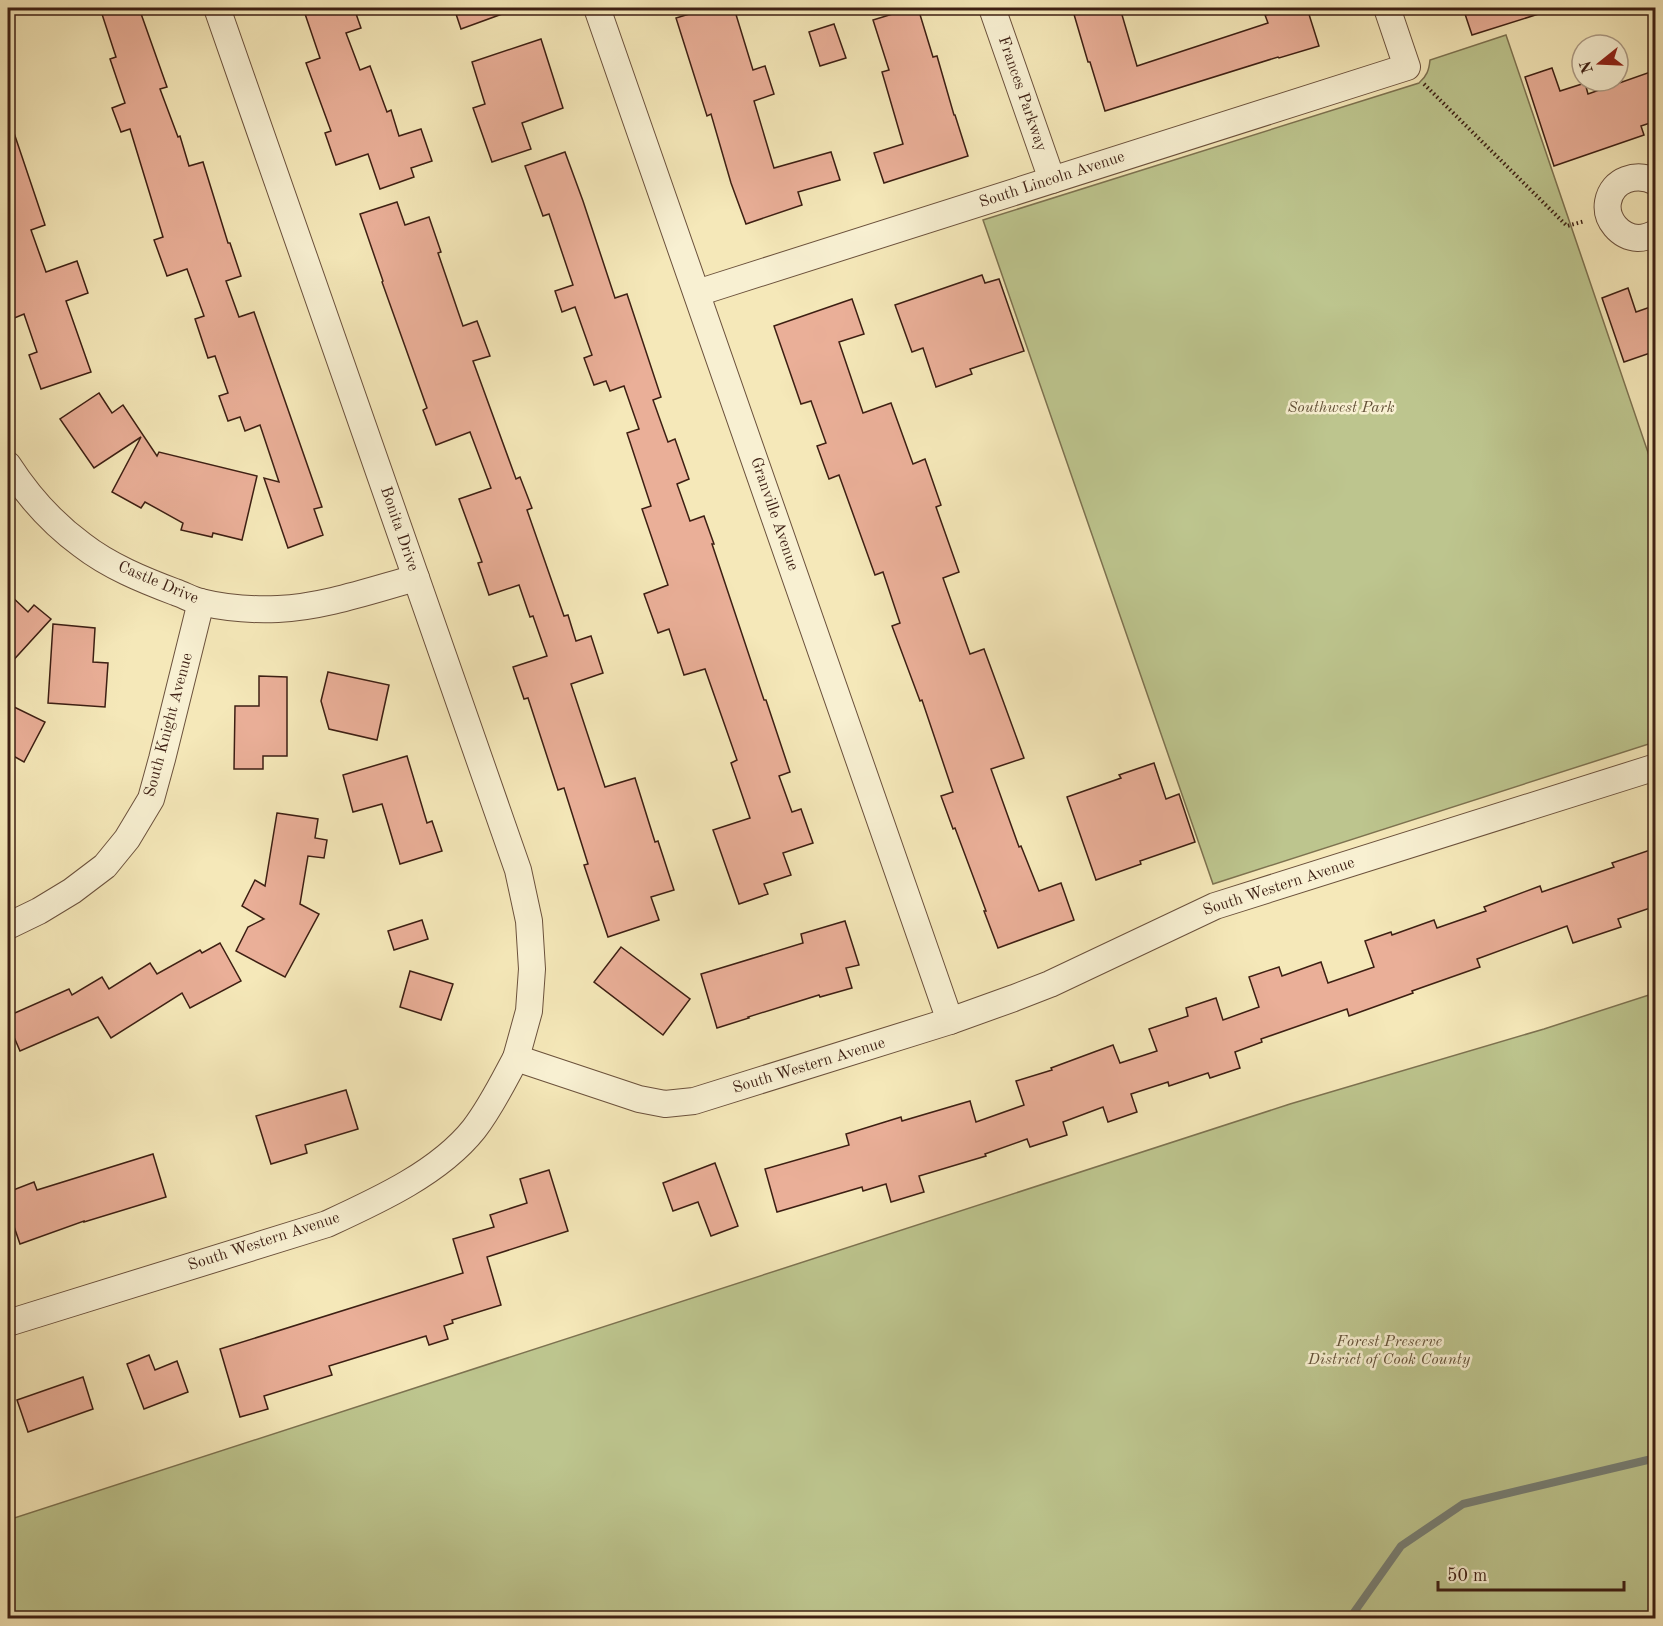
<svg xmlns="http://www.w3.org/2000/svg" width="1663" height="1626" font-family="'Old Standard TT',serif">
	<rect width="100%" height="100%" fill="#f5e8b9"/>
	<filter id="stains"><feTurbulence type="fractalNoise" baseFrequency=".00333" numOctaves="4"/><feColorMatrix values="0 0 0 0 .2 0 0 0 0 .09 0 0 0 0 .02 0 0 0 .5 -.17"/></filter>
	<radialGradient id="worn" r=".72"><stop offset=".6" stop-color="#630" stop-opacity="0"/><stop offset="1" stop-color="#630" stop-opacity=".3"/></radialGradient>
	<!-- green -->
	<g fill="#bdc58e" stroke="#7d7250" stroke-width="1.5">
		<path d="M 1506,35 L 1655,473 L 1655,742 L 1213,884 L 983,220 L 1419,83 C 1427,76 1429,70 1430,60 Z"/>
		<path d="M 1655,993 L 1655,1618 L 8,1618 L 8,1520 L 1290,1104 L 1544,1029 Z"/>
	</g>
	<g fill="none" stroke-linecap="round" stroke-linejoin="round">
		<!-- stream -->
		<path stroke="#777f75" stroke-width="8" d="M 1350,1618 L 1401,1546 L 1463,1504 L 1656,1458"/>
	</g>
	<!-- building -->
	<g fill="#eaaf98" stroke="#3d1f13" stroke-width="1.5">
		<path d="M 100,8 L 139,8 L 167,87 L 160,89 L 178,137 L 180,136 L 189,166 L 203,162 L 228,243 L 230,243 L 241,276 L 226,281 L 239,317 L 254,312 L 322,507 L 314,509 L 323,535 L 288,548 L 264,478 L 279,482 L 260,425 L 245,431 L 240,417 L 228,421 L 219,396 L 228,393 L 215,356 L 208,358 L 195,319 L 204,316 L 187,269 L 167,276 L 154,240 L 163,237 L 130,129 L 121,132 L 112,108 L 125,103 L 110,59 L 116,57 Z"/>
		<path d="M 303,8 L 354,8 L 361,28 L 346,33 L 360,70 L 370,66 L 387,112 L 391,110 L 399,136 L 421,129 L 432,161 L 411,168 L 414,177 L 380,189 L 368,154 L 336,165 L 325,133 L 331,131 L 306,63 L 320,58 Z"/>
		<path d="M 454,8 L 513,8 L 513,10 L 461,29 Z"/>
		<path d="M 709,8 L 734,8 L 753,70 L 765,66 L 774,94 L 754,101 L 774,168 L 831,152 L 840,180 L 798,192 L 802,205 L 746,224 L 731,183 L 711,114 L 707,116 L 676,18 Z"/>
		<path d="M 912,8 L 918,8 L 933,57 L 937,56 L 954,115 L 955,115 L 968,156 L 884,183 L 874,153 L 903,144 L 882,72 L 889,70 L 873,20 Z"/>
		<path d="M 1083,8 L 1120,8 L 1137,66 L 1268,23 L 1265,15 L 1291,8 L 1307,8 L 1319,46 L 1279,58 L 1278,57 L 1105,111 L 1090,62 L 1088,62 L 1073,11 Z"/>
		<path d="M 1463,8 L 1545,8 L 1545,12 L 1472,35 Z"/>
		<path d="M 834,24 L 846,58 L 820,66 L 809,32 Z"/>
		<path d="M 541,39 L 563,108 L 522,123 L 531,149 L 492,162 L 473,108 L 485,104 L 472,62 Z"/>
		<path d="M 1552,68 L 1560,91 L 1585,83 L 1588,94 L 1656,70 L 1656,121 L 1641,126 L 1644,135 L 1554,166 L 1525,77 Z"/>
		<path d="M 8,124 L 11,124 L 45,225 L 31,230 L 46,272 L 77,261 L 88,293 L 66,301 L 91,372 L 41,389 L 29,355 L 37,352 L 24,314 L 12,319 L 8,305 Z"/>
		<path d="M 565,152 L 583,201 L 615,298 L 627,294 L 661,397 L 653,400 L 668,442 L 675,439 L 689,479 L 677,484 L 690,521 L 704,516 L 714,544 L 712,544 L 764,700 L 766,700 L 790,772 L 779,776 L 792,812 L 801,809 L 813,843 L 783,853 L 791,875 L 764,884 L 768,894 L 739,904 L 713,830 L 750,818 L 731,763 L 737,760 L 705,669 L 684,675 L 669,629 L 658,633 L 644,594 L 668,585 L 642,509 L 651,506 L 627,433 L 639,429 L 624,386 L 610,391 L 606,381 L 594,385 L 584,358 L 592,355 L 575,307 L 562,312 L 555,291 L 573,285 L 549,214 L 543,216 L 525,166 Z"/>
		<path d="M 397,202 L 405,225 L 429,217 L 441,252 L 438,253 L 463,326 L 477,321 L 490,356 L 473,361 L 516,479 L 520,477 L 532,508 L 527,510 L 564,616 L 568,615 L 576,641 L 591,636 L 603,673 L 571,684 L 605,787 L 635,778 L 655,842 L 658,841 L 674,890 L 651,897 L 659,920 L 608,937 L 584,865 L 588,864 L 564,788 L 558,790 L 528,698 L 524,699 L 513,667 L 547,656 L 533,616 L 530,617 L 519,585 L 489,595 L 478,563 L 482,562 L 459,499 L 491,488 L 470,432 L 436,445 L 423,410 L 427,408 L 382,282 L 383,281 L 360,214 Z"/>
		<path d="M 982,275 L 985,283 L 999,279 L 1024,351 L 970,369 L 972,374 L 936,387 L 923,348 L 912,352 L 895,305 Z"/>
		<path d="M 1628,288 L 1636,312 L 1656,305 L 1656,351 L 1624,362 L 1602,298 Z"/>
		<path d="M 852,299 L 864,334 L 839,342 L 863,413 L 891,403 L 913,464 L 925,459 L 941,505 L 936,507 L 959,572 L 943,578 L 970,654 L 984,649 L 1024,758 L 991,769 L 1019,847 L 1021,846 L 1039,891 L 1061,883 L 1074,920 L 998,948 L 984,911 L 986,911 L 955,828 L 953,829 L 941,796 L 953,792 L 922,700 L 920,701 L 892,626 L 900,623 L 883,572 L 875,575 L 839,475 L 829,479 L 817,446 L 826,443 L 811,401 L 801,404 L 774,326 Z"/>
		<path d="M 99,393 L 112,413 L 123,405 L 157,456 L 159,452 L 257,476 L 242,540 L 213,533 L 212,537 L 181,530 L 183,523 L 145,502 L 141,508 L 112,492 L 141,437 L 94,468 L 60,419 Z"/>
		<path d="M 8,593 L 28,612 L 34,605 L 51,619 L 8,666 Z"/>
		<path d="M 53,624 L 95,628 L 93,662 L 108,663 L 105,707 L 48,703 Z"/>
		<path d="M 328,672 L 389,685 L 377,740 L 329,729 L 321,701 Z"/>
		<path d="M 259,676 L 287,677 L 287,756 L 263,756 L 263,769 L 234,769 L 235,706 L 259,706 Z"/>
		<path d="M 8,704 L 45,722 L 24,762 L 8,753 Z"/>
		<path d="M 407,756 L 427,823 L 432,821 L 442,851 L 400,864 L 382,804 L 353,812 L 343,775 Z"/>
		<path d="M 1154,763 L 1166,799 L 1179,794 L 1195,842 L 1140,861 L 1141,864 L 1096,880 L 1067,797 L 1121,778 L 1119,775 Z"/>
		<path d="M 277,813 L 318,819 L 315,838 L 327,840 L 324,858 L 308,856 L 300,904 L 319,914 L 285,977 L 236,951 L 248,927 L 264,919 L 242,906 L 255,880 L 265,886 Z"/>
		<path d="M 1656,848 L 1656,906 L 1618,919 L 1621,927 L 1573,943 L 1567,926 L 1477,959 L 1480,967 L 1412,991 L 1413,993 L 1349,1016 L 1347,1009 L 1261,1039 L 1262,1042 L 1235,1052 L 1240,1068 L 1210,1078 L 1208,1073 L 1169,1086 L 1168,1082 L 1131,1094 L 1137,1112 L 1108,1122 L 1103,1107 L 1063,1122 L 1067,1135 L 1030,1147 L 1027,1139 L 985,1154 L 986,1156 L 919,1176 L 924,1192 L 891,1202 L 886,1184 L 863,1191 L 862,1187 L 777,1212 L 765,1169 L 849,1145 L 846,1134 L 901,1117 L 902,1121 L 970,1101 L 976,1122 L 1024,1105 L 1016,1081 L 1052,1070 L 1051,1068 L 1113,1045 L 1120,1063 L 1157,1051 L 1149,1029 L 1188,1016 L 1186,1008 L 1216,998 L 1223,1020 L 1259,1007 L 1249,977 L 1279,967 L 1282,976 L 1321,962 L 1328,983 L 1374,967 L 1365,941 L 1391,932 L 1392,935 L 1434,920 L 1437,928 L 1486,911 L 1484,907 L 1540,886 L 1542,892 L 1614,867 L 1612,863 Z"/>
		<path d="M 422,920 L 428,939 L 394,950 L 388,931 Z"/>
		<path d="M 845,921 L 859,965 L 846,968 L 852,988 L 820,997 L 819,995 L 748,1017 L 749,1018 L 717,1028 L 701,974 L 803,943 L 801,934 Z"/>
		<path d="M 220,943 L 241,981 L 190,1008 L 182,993 L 111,1038 L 98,1017 L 20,1051 L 8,1023 L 8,1016 L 69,989 L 72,995 L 102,977 L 109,989 L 150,963 L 157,974 L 200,950 L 202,953 Z"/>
		<path d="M 621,947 L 690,999 L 663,1035 L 594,982 Z"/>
		<path d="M 410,971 L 453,984 L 441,1020 L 400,1007 Z"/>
		<path d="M 346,1090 L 358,1129 L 305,1145 L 307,1153 L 271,1164 L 256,1116 Z"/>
		<path d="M 153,1154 L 166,1197 L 84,1222 L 84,1221 L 20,1244 L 8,1209 L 8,1192 L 34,1182 L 37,1190 Z"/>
		<path d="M 715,1163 L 738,1226 L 711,1236 L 698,1202 L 673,1211 L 663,1183 Z"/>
		<path d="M 549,1170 L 568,1231 L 487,1257 L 501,1305 L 452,1320 L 453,1323 L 444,1326 L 448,1339 L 429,1345 L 426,1336 L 329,1366 L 332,1375 L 264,1396 L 268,1409 L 240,1417 L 220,1349 L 463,1273 L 453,1239 L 494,1227 L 490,1215 L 527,1203 L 520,1179 Z"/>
		<path d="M 149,1355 L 155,1370 L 177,1361 L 188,1392 L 144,1409 L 127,1364 Z"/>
		<path d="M 83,1377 L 93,1409 L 28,1432 L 17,1400 Z"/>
	</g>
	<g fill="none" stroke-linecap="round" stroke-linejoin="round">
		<defs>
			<g id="minor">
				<path d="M 217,8 L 518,870 L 529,921 L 532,969 L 529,1011 L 516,1058"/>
				<path d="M 597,8 L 950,1021"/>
				<path d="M 992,8 L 1052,180"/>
				<path d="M 1656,182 C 1637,172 1612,179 1608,202 C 1605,220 1620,237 1638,238 C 1644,238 1650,236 1656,233"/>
				<path d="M 697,293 L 1407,67 L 1387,8"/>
				<path d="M 8,465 C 28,496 52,523 82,545 C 109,566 143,580 175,592 C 184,595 192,600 201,602 C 225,608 253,610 278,609 C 324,607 372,590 416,578"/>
				<path d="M 8,926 L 39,911 L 72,891 L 105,866 L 127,839 L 151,799 L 162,759 L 201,602"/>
				<path d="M 8,1323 L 327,1224 C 377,1201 439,1173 474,1129 C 491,1107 503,1082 516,1058 L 639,1099 L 665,1104 L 694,1101 L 950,1021 L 1014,998 L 1050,984 L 1215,906 L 1656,767"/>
			</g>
		</defs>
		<!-- minor casing -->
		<use href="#minor" stroke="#6b513c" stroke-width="28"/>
		<!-- path -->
		<path stroke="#3d1f13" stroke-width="4" stroke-dasharray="1.5 3" stroke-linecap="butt" d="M 1424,84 L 1567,226 L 1585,221"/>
		<!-- minor -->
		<use href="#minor" stroke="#f8f0d2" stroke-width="26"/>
	</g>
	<g text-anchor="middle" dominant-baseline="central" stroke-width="5" stroke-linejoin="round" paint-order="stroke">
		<!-- street labels -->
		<g font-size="16" fill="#3d1f13" stroke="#f8f0d2">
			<text transform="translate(1022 94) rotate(71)">Frances Parkway</text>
			<text transform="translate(1052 180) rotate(-18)">South Lincoln Avenue</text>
			<text transform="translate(774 514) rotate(71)">Granville Avenue</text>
			<text transform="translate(399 529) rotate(71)">Bonita Drive</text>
			<text transform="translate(158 583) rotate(23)">Castle Drive</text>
			<text transform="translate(169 725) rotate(-75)">South Knight Avenue</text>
			<text transform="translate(1279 887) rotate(-18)">South Western Avenue</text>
			<text transform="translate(809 1066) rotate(-17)">South Western Avenue</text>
			<text transform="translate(264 1242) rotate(-18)">South Western Avenue</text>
		</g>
		<!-- park labels -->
		<g font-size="16" font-style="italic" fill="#635138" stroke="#f8f0d2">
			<text x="1341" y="408">Southwest Park</text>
			<text x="1389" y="1342">Forest Preserve<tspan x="1389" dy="18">District of Cook County</tspan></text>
		</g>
	</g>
	<!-- margin -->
	<rect width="1663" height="1626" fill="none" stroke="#f5e8b9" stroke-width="30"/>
	<rect x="9" y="9" width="1645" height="1608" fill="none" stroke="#3d1f13" stroke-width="3"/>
	<rect x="15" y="15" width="1633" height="1596" fill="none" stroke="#3d1f13" stroke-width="1.5"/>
	<!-- north arrow -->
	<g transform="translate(1600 63) rotate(252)"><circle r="28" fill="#f8f0d2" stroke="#ad9c86" stroke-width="1.5"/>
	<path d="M0-4.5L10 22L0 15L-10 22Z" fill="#8f2418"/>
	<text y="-9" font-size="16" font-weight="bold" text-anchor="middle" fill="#3d1f13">N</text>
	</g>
	<!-- scale -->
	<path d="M1438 1581v9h186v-9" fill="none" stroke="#3d1f13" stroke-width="3"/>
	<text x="1447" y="1581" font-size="18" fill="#3d1f13" stroke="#f8f0d2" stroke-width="4.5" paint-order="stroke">50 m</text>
	<rect width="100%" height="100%" filter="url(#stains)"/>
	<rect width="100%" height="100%" fill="url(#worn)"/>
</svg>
